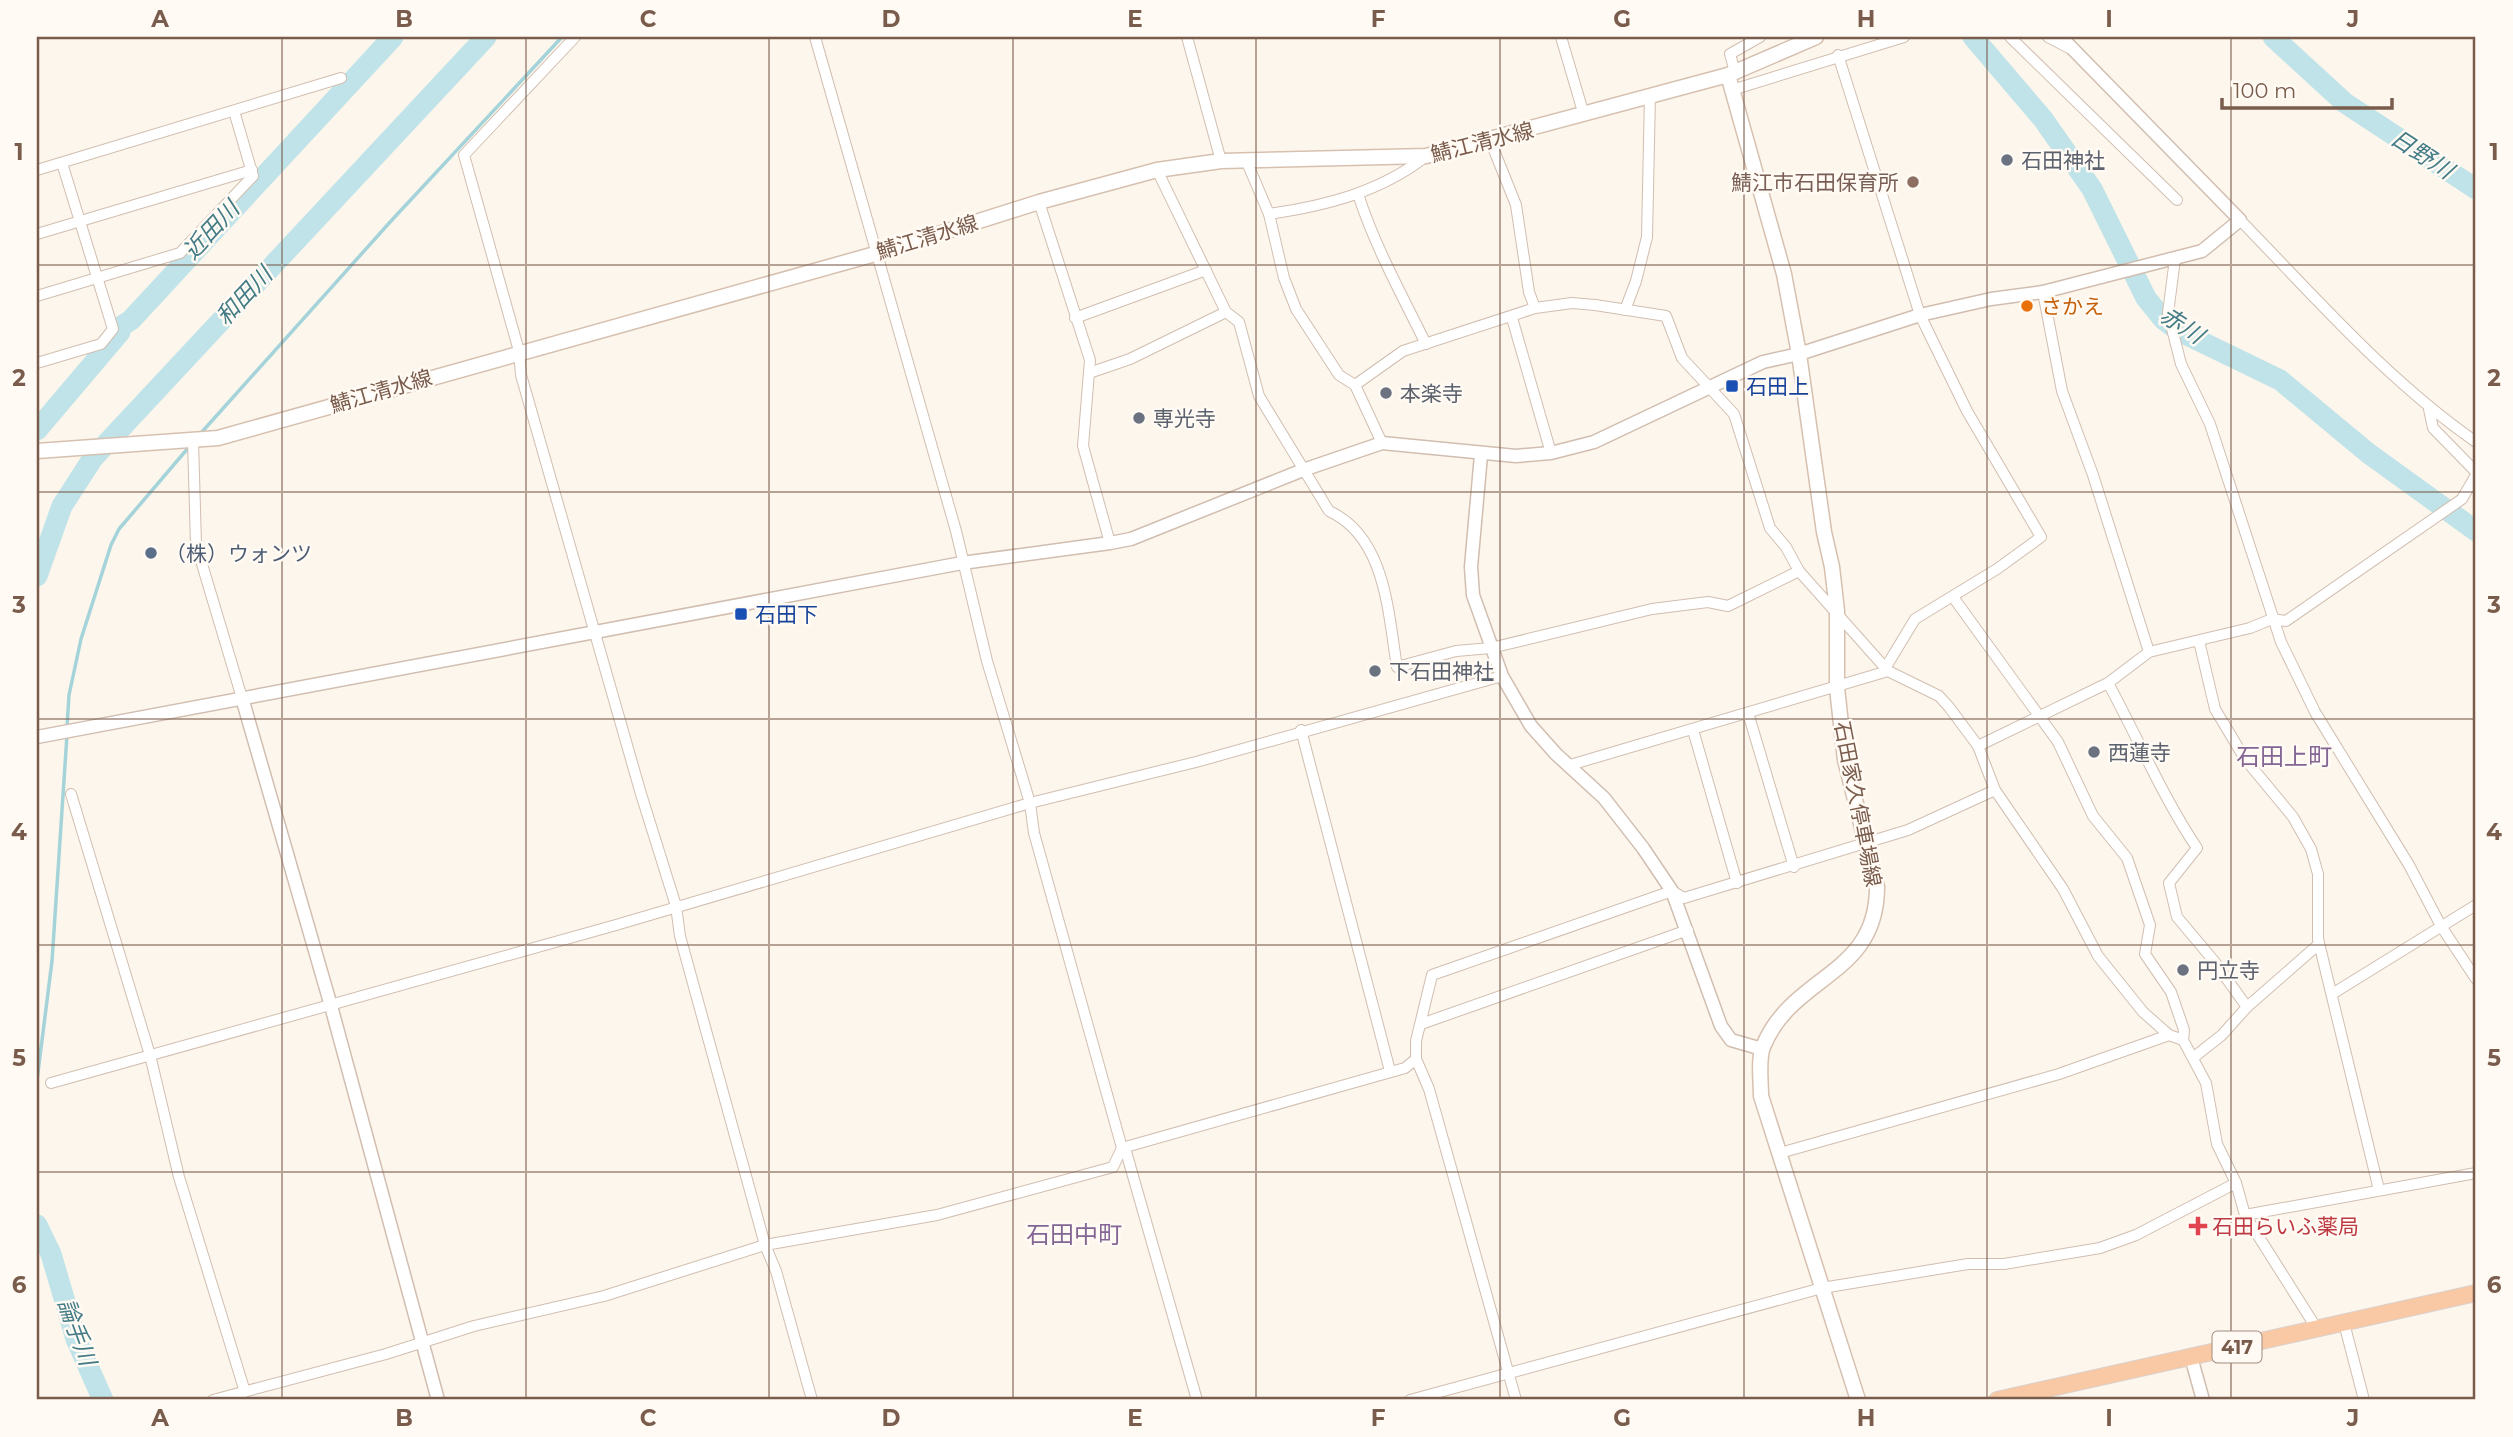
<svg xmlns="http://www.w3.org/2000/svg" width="2513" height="1437" font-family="Montserrat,'Noto Sans JP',sans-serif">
	<rect width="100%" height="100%" fill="#fdf6ec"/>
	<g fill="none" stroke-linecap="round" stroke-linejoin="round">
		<!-- stream -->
		<g stroke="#a5d3da" stroke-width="3.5">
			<path d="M 201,433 L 391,221 L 562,37"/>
			<path d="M 67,727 L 69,695 L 81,639 L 111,545 L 119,529 L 189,447"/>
			<path d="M 37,1080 L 52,961 L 67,735"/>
		</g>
		<!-- river -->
		<g stroke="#bfe3e8" stroke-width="21">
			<path d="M 1973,37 L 2043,119 L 2092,189 L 2146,298 L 2163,319 L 2179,331 L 2280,380 L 2368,453 L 2476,531"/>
			<path d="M 2273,37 L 2345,103 L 2476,189"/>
			<path d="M 37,430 L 120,332 L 120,327 L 131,320 L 393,37"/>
			<path d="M 37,576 L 62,506 L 93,458 L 486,37"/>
			<path d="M 37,1225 L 51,1254 L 76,1339 L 103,1400"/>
		</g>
		<defs>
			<g id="minor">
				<path d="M 575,37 L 464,155 L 519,351 L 521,375 L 641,794 L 676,906 L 680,936 L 765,1245 L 776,1271 L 812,1400"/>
				<path d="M 1187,37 L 1221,161"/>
				<path d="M 1561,37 L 1584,115"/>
				<path d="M 2010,37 L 2177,200"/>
				<path d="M 2048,37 L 2069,48"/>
				<path d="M 1838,55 L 1920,315 L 1967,411 L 2041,537 L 1997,569 L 1915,619 L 1886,667"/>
				<path d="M 1735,72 L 1730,54 L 1760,37"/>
				<path d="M 1732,90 L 1904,37"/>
				<path d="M 1491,136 L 1492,145 L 1516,205 L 1529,292 L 1535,308"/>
				<path d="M 1246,160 L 1269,214 L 1284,278 L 1296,309 L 1339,375 L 1355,385 L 1382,443"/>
				<path d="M 37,170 L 341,78"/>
				<path d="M 1157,170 L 1226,312 L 1239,322 L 1259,396 L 1329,511 C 1386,537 1388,613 1397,667 L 1456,651 L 1491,648 L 1652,609 L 1708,602 L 1728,606 L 1799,571"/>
				<path d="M 1358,194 C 1375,247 1402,295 1426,344"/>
				<path d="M 1039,202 L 1090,360 L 1083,446 L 1110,543"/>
				<path d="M 1269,214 C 1325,206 1380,192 1425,157"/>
				<path d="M 2240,220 C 2316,298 2387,380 2476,442"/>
				<path d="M 37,234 L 252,170"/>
				<path d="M 2175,259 L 2168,313 L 2181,364 L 2210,424 L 2281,642 L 2315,712 L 2409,865 L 2441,926 L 2476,979"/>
				<path d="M 2043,292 L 2062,391 L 2093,475 L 2149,652"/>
				<path d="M 37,296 L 180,253 L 253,176 L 234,111"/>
				<path d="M 1625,310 L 1636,281 L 1647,237 L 1650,95"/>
				<path d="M 1075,318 L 1206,270"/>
				<path d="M 1512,318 L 1551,453"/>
				<path d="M 37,363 L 101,344 L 113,329 L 62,163"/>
				<path d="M 1089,373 L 1130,359 L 1226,312"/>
				<path d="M 1355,385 L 1403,351 L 1535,308 L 1572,303 L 1595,305 L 1666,316 L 1682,358 L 1734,414 L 1770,528 L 1786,547 L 1799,571 L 1888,671 L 1939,696 L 1949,707 L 1978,746 L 1995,790 L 2063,889 L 2098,956 L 2143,1012 L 2169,1035 L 2183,1040"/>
				<path d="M 2429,409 L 2433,428 L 2476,472"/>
				<path d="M 193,441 L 196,544 L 242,698"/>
				<path d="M 1953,597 L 2058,742 L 2093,816 L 2127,858 L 2150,925 L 2145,954 L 2171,992 L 2184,1030 L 2183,1040 L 2206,1083 L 2217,1144 L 2236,1183 L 2245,1215 L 2317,1329"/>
				<path d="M 2199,641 L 2215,709 L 2245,759 L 2293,817 L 2311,849 L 2318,874 L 2318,939 L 2379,1190"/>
				<path d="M 2108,683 C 2138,738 2162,796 2197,848 L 2169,883 L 2177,917 L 2214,961 L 2247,1007"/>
				<path d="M 1748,713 L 1794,867"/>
				<path d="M 1301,730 L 1390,1071"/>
				<path d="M 1693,730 L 1737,883"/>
				<path d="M 1978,746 L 2108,683 L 2149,652 L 2250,628 L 2272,619 L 2286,621 L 2462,499 L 2476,475"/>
				<path d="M 1570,765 L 1888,671"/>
				<path d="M 71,794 L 150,1055 L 179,1177 L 245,1392"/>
				<path d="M 2332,994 L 2476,905"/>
				<path d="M 1421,1024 L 1688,930"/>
				<path d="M 2194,1057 L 2222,1035 L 2247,1007 L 2319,944"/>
				<path d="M 51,1083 L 616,925 L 1030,803 L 1196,762 L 1502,676"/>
				<path d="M 1122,1148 L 1405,1068 L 1416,1059"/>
				<path d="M 1125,1148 L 1197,1400"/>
				<path d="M 1780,1153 L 2059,1074 L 2169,1035"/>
				<path d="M 2245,1215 L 2476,1173"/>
				<path d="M 2344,1323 L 2364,1400"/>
				<path d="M 213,1400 L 386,1354 L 474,1326 L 604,1296 L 765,1245 L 937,1215 L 1113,1167 L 1122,1148 L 1034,833 L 1030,803 L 987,661 L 956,531 L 815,37"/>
				<path d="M 1410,1400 L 1822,1288 L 1968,1264 L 2004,1264 L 2100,1248 L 2136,1235 L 2236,1183"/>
				<path d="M 1516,1400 L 1429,1089 L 1416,1059 L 1416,1041 L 1432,975 L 1672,891 L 1684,898 L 1908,830 L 1995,790"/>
			</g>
			<g id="tertiary">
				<path d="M 1481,455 L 1471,567 L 1473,595 L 1502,676 L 1531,726 L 1556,754 L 1604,798 L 1643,848 L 1672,891 L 1721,1026 L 1731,1040 L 1762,1049"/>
				<path d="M 242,698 L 331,1006 L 438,1400"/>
				<path d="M 37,737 L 962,563 L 1110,543 L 1131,539 L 1303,470 L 1382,443 L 1516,456 L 1551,453 L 1594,442 L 1763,362 L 1799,354 L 1920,315 L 1991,299 L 2043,292 L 2202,251 L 2240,220 L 2061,37"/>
				<path d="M 2191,1357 L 2203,1400"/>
			</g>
			<g id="secondary">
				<path d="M 1728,75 L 1784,274 L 1799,354 L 1824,532 L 1832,567 L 1837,611 L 1837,688 L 1845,760 L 1877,887 C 1877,977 1792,974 1763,1047 C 1758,1060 1761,1081 1761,1096 L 1858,1400"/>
				<path d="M 37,451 L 218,438 L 875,254 L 1039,202 L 1157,170 L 1221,161 L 1426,156 L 1728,75 L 1816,37"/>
			</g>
			<path id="trunk" d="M 1997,1400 L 2476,1293"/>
		</defs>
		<!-- minor casing -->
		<use href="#minor" stroke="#d1beb0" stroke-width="12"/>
		<!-- tertiary casing -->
		<use href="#tertiary" stroke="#d1beb0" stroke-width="15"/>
		<!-- secondary casing -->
		<use href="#secondary" stroke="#d6c0b0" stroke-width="17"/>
		<!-- trunk casing -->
		<use href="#trunk" stroke="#dad1cd" stroke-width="18"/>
		<!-- minor -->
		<use href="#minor" stroke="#fff" stroke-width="10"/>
		<!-- tertiary -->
		<use href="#tertiary" stroke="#fff" stroke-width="12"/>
		<!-- secondary -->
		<use href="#secondary" stroke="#fff" stroke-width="14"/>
		<!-- trunk -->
		<use href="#trunk" stroke="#f9c8a4" stroke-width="16"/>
	</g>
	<!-- grid -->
	<path fill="none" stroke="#7a5c4d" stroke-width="2" stroke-opacity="0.55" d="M 282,37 L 282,1400M 526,37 L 526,1400M 769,37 L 769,1400M 1013,37 L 1013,1400M 1256,37 L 1256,1400M 1500,37 L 1500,1400M 1744,37 L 1744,1400M 1987,37 L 1987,1400M 2231,37 L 2231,1400M 37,265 L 2476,265M 37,492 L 2476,492M 37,719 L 2476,719M 37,945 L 2476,945M 37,1172 L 2476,1172"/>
	<!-- markers -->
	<g fill="#6b7280" stroke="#fffaf3" stroke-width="2.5">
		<circle cx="2007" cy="160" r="7"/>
		<circle cx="1386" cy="393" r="7"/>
		<circle cx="1139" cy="418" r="7"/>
		<circle cx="1375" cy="671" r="7"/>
		<circle cx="2094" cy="752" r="7"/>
		<circle cx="2183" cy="970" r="7"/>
	</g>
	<circle fill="#8d6e63" stroke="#fffaf3" stroke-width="2.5" cx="1913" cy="182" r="7"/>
	<circle fill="#e8710a" stroke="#fffaf3" stroke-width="2.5" cx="2027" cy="306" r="7"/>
	<g fill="#1a4fb4" stroke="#fffaf3" stroke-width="2.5">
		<rect x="1725" y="379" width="14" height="14" rx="3.5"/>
		<rect x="734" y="607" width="14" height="14" rx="3.5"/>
	</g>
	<circle fill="#5c6f8a" stroke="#fffaf3" stroke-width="2.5" cx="151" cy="553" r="7"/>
	<path fill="#e0444e" stroke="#fffaf3" stroke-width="2.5" d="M2194.5 1215.5h7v7h7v7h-7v7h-7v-7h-7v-7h7z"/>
	<g text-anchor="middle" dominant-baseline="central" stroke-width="5" stroke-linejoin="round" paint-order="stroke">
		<!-- shield labels -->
		<rect fill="#fffaf3" stroke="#a28b7f" stroke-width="2" x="2212.5" y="1331.5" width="49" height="31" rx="5"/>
		<g font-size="19" font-weight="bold" fill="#7a5c4d">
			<text x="2237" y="1347">417</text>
		</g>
		<!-- street labels -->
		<g font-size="21" fill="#7a5c4d" stroke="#fffaf3">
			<text transform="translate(1482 142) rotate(-14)">鯖江清水線</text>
			<text transform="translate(927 237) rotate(-17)">鯖江清水線</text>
			<text transform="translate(381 391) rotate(-16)">鯖江清水線</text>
			<text transform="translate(1858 804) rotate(79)">石田家久停車場線</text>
		</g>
		<!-- worship labels -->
		<g font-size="21" fill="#5b616d" stroke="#fffaf3" text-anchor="start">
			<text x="2021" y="160">石田神社</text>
			<text x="1400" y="393">本楽寺</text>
			<text x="1153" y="418">専光寺</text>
			<text x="1389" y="671">下石田神社</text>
			<text x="2108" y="752">西蓮寺</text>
			<text x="2197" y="970">円立寺</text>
		</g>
		<!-- education labels -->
		<g font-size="21" fill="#785e54" stroke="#fffaf3" text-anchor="end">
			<text x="1899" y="182">鯖江市石田保育所</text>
		</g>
		<!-- food labels -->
		<g font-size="21" fill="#c56008" stroke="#fffaf3" text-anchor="start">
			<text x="2041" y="306">さかえ</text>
		</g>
		<!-- transit labels -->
		<g font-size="21" fill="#164399" stroke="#fffaf3" text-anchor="start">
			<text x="1746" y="386">石田上</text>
			<text x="755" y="614">石田下</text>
		</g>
		<!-- service labels -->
		<g font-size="21" fill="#4e5e75" stroke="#fffaf3" text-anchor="start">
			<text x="165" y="553">（株）ウォンツ</text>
		</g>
		<!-- health labels -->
		<g font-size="21" fill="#be3a42" stroke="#fffaf3" text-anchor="start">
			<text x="2212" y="1226">石田らいふ薬局</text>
		</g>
		<!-- water labels -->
		<g font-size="23" font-style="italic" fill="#437c86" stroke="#fffaf3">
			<text transform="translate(2422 154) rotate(33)">日野川</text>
			<text transform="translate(211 230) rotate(-47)">近田川</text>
			<text transform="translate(244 296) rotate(-47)">和田川</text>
			<text transform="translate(2182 325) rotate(33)">赤川</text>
			<text transform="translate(77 1332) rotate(70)">論手川</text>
		</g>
		<!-- quarter labels -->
		<g font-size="24" fill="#846695" stroke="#fffaf3">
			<text x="2284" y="756">石田上町</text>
			<text x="1074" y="1234">石田中町</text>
		</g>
	</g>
	<!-- border -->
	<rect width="2513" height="1437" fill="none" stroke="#fffaf3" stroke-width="77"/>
	<!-- scale -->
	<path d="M2222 98v10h170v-10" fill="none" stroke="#7a5c4d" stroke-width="3.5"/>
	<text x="2233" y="98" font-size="21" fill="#7a5c4d" stroke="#fffaf3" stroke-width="5" paint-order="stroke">100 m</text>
	<rect x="38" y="38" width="2436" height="1360" fill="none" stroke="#7a5c4d" stroke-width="2.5"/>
	<g font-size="23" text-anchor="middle" font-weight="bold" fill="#7a5c4d">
		<text x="160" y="27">A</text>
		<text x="404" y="27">B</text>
		<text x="648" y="27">C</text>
		<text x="891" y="27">D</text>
		<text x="1135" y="27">E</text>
		<text x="1378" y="27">F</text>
		<text x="1622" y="27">G</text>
		<text x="1866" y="27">H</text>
		<text x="2109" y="27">I</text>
		<text x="2353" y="27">J</text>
		<text x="19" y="160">1</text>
		<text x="2494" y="160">1</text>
		<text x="19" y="386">2</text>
		<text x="2494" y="386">2</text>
		<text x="19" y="613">3</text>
		<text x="2494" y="613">3</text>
		<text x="19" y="840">4</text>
		<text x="2494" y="840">4</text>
		<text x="19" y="1066">5</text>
		<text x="2494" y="1066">5</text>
		<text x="19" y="1293">6</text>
		<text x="2494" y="1293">6</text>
		<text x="160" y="1426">A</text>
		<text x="404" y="1426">B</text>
		<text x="648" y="1426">C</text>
		<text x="891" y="1426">D</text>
		<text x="1135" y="1426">E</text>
		<text x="1378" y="1426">F</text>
		<text x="1622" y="1426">G</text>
		<text x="1866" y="1426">H</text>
		<text x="2109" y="1426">I</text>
		<text x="2353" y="1426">J</text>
	</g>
</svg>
